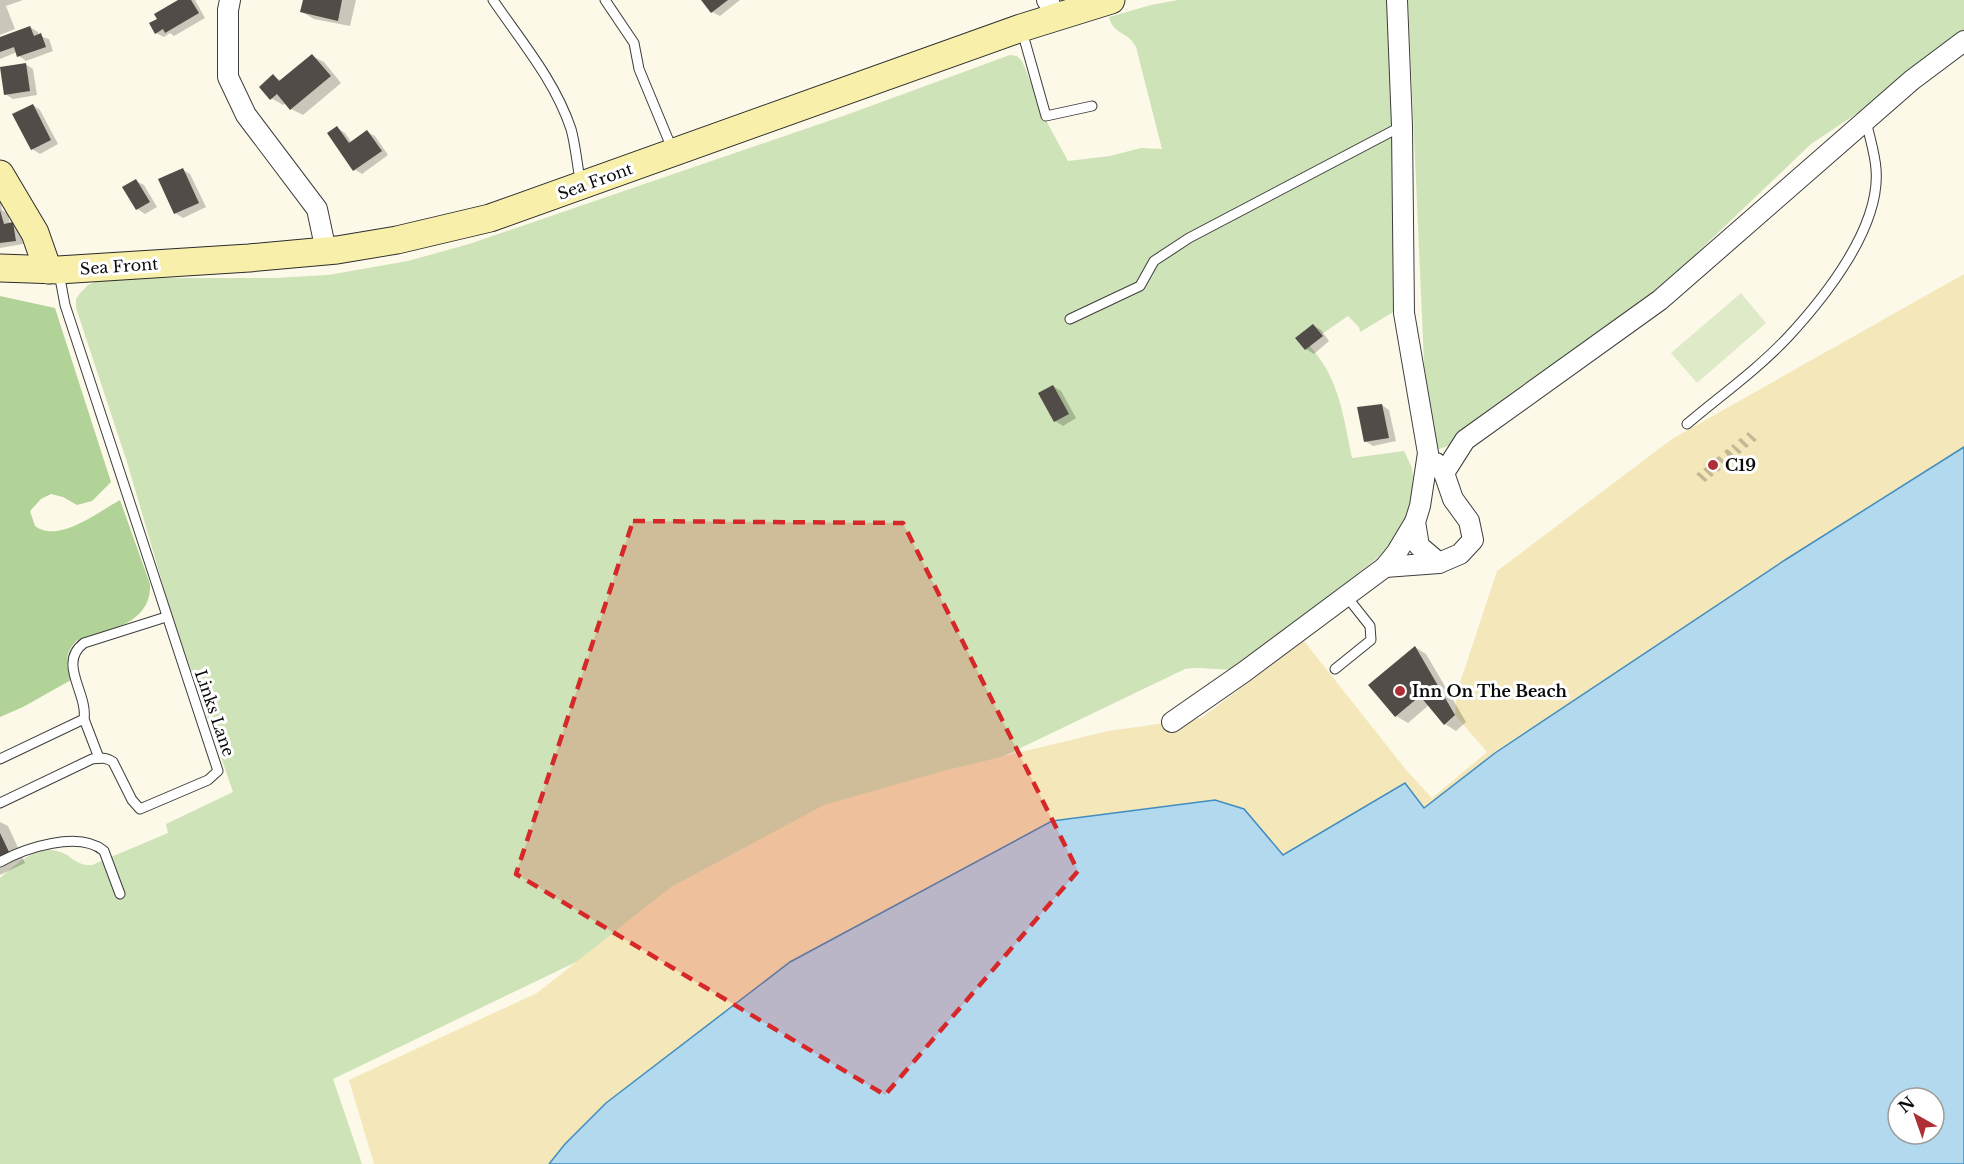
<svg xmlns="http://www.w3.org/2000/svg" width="1964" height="1164" font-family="'Libre Baskerville',serif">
	<rect width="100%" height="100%" fill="#fdf9e9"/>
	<!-- green -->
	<g fill="#cee3b7">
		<path d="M 1178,0 L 1389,0 L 1392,11 L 1395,311 L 1360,332 L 1359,327 L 1348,316 L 1322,334 L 1314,325 L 1301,335 C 1311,348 1322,359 1329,374 C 1342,399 1346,430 1352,458 L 1404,451 L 1412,468 L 1413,476 L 1410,510 L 1406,521 L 1386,551 L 1239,668 C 1221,672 1203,666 1185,669 L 333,1079 L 362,1164 L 0,1164 L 0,878 C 19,862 41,840 67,855 C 75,861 81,866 92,865 L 168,833 L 166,824 L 233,792 L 170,609 L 127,462 L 76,308 L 76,299 L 81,292 L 88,285 L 97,281 L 153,278 L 274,278 L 328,275 L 408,261 L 469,244 L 846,115 L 1010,55 L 1017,56 L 1022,61 L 1048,124 L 1068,161 L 1110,156 L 1141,148 L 1162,149 L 1136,47 C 1128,31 1113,35 1109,17 L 1151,5 Z"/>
		<path d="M 1408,0 L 1964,0 L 1964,42 L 1811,144 L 1609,337 L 1465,440 L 1428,453 Z"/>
	</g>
	<!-- forest -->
	<path fill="#b2d398" d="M 0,296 L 55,308 L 111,482 L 92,501 L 77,505 L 63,497 L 51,494 L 41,499 L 30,511 L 35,526 C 58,544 98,512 120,500 L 150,584 C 152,625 105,631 76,641 C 64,654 66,665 71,680 L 23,707 L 0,717 Z"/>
	<!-- sand -->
	<path fill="#f4e7ba" d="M 1964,274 L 1964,447 L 1785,560 L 1495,753 L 1424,808 L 1405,783 L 1282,855 L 1244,809 L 565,1144 L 549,1164 L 374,1164 L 349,1080 L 537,993 L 671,887 L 824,805 L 943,771 L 1108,731 L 1201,718 L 1304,641 L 1407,771 L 1432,798 L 1487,752 L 1455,715 L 1456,695 L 1497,571 L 1672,439 Z"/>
	<!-- pitch -->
	<path fill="#dfebc8" d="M 1741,293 L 1766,323 L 1697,383 L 1671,353 Z"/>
	<!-- water -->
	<path fill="#b3d9ef" stroke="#418dc0" stroke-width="1.5" fill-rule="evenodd" d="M 1964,447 L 1964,1164 L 549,1164 L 565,1144 L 606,1103 L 790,962 L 1052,821 L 1215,800 L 1244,809 L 1283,855 L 1405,783 L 1424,808 L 1495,753 L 1785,560 ZM 1898,1098 L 1934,1098 L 1934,1134 L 1898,1134 Z"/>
	<!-- shadow -->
	<g fill="#0003">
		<path d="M 0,0 L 23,0 L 6,6 L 15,29 L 0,35 Z"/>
		<path d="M 181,0 L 195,0 L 205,18 L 174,36 L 170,33 L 164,37 L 156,33 Z"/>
		<path d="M 304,0 L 356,0 L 350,26 L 314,19 L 302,12 Z"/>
		<path d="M 703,0 L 740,0 L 720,16 L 712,12 Z"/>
		<path d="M 30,27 L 38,32 L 39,36 L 49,39 L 53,51 L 26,61 L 19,56 L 17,52 L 0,59 L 0,38 Z"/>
		<path d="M 312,56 L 324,62 L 341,83 L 303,115 L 291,109 L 286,103 L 283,105 L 271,98 L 273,76 L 282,81 Z"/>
		<path d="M 25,64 L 33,69 L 37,95 L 13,99 L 5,94 Z"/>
		<path d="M 33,105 L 40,110 L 58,144 L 40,154 L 32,149 Z"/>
		<path d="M 337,128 L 345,133 L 352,143 L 367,132 L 375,136 L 388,155 L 362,174 L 354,169 Z"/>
		<path d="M 183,170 L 190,174 L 206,207 L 183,218 L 175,213 Z"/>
		<path d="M 136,181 L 144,185 L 157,207 L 145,214 L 137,209 L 124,188 Z"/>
		<path d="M 0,200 L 2,210 L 8,214 L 10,224 L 20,228 L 23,244 L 0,248 Z"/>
		<path d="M 1313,325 L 1321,330 L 1329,341 L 1314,354 L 1306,349 Z"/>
		<path d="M 1053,386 L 1061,391 L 1076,418 L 1063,426 L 1055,421 Z"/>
		<path d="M 1382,405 L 1389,410 L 1396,441 L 1373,446 L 1365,441 Z"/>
		<path d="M 1748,432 L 1757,440 L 1754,442 L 1746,434 Z"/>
		<path d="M 1741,438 L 1749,446 L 1746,448 L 1738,440 Z"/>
		<path d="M 1733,444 L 1742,452 L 1739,454 L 1731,446 Z"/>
		<path d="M 1727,449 L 1730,451 L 1735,457 L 1732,459 L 1729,458 L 1724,451 Z"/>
		<path d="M 1719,456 L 1728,464 L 1725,466 L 1716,458 Z"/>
		<path d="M 1712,461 L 1721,469 L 1718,472 L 1710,464 Z"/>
		<path d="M 1706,467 L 1714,475 L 1711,477 L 1703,469 Z"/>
		<path d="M 1699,472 L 1708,480 L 1705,482 L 1696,474 Z"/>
		<path d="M 1415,647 L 1426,654 L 1466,722 L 1456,731 L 1445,724 L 1429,705 L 1408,723 L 1396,716 Z"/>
		<path d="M 0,822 L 8,826 L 25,863 L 0,875 Z"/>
	</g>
	<!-- building -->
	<g fill="#524c48">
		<path d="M 178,0 L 191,0 L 199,13 L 165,33 L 163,29 L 155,34 L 149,23 L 157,19 L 154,14 Z"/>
		<path d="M 303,0 L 342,0 L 338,21 L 300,12 Z"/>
		<path d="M 701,0 L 728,0 L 711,13 Z"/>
		<path d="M 30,26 L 34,36 L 41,33 L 46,47 L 17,57 L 14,47 L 0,52 L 0,37 Z"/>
		<path d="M 312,54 L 331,76 L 290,110 L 277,94 L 270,100 L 259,87 L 273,74 L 279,81 Z"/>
		<path d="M 26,63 L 30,91 L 4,95 L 0,67 Z"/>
		<path d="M 33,104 L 51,140 L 31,150 L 12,114 Z"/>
		<path d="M 337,126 L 349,143 L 367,130 L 382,151 L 353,171 L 327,133 Z"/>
		<path d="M 183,168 L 199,203 L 174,214 L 158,179 Z"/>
		<path d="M 136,179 L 150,202 L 136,210 L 122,187 Z"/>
		<path d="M 0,210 L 4,224 L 13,222 L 16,241 L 0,243 Z"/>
		<path d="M 1313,324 L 1323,336 L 1305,350 L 1295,338 Z"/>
		<path d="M 1053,385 L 1069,414 L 1054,422 L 1038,393 Z"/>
		<path d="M 1382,404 L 1389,438 L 1364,442 L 1357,407 Z"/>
		<path d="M 1415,646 L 1455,715 L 1444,725 L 1420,696 L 1395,717 L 1368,685 Z"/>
		<path d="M 0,833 L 10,854 L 0,859 Z"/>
	</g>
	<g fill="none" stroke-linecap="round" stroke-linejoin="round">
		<defs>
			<g id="lane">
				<path d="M 493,0 C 521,41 555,81 571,129 C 576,147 577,166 581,184"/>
				<path d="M 605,0 L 634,43 L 639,69 L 673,151"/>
				<path d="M 1022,31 L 1046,116 L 1092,106"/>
				<path d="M 1070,319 L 1140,286 L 1154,261 L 1189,238 L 1402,126"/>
				<path d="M 1687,424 C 1720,396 1758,369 1788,337 C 1825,297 1881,227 1876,169 C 1875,153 1869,136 1866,120"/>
				<path d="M 1335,669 L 1371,640 L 1370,626 L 1347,597"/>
				<path d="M 84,719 L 99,758"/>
				<path d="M 0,759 L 84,719 C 88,693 57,663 84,643 L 166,617"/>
				<path d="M 0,803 L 92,759 C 100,758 106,757 113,762 L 132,800 L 140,809 L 208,780 L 218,771 L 65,305 L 59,273"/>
				<path d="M 0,862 C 25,848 79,830 104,851 L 120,894"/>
			</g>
			<g id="street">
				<path d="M 230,0 L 228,10 L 228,77 L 246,115 L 317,209 L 326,251"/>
				<path d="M 1047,0 L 1057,17"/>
				<path d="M 1444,473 L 1465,440 L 1660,300 L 1912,80 L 1964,41"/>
				<path d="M 1415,522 L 1419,546 L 1439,563"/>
				<path d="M 1385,567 L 1439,563 L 1460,554 L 1473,540 L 1469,521 L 1453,499 L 1444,473 L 1436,463"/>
				<path d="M 1172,722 L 1244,672 L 1385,567 L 1397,552 L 1415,522 L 1420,506 L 1428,453 L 1404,313 L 1402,126 L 1397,0"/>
			</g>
			<g id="secondary">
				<path d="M 0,174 L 35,233 L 48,270"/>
				<path d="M 0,268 L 58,270 L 249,258 L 337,250 L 397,240 L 490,218 L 1021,28 L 1111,0"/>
			</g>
		</defs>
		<!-- lane casing -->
		<use href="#lane" stroke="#3d3d3d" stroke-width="11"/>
		<!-- street casing -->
		<use href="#street" stroke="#3d3d3d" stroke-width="22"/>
		<!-- secondary casing -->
		<use href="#secondary" stroke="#2c2c2c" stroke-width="29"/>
		<!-- lane -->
		<use href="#lane" stroke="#fff" stroke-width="9"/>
		<!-- street -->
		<use href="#street" stroke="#fff" stroke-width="20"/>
		<!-- secondary -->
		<use href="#secondary" stroke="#f7efaa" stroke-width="27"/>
	</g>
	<!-- marked area -->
	<path fill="#d62828" fill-opacity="0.2" stroke="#d62828" stroke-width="4.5" stroke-dasharray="12 8" stroke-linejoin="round" d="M 633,521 L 903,523 L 1078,871 L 885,1095 L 516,874 Z"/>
	<!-- markers -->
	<g fill="#ac3036" stroke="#fff" stroke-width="2">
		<circle cx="1713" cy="465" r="6"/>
		<circle cx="1400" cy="691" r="6"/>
	</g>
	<g text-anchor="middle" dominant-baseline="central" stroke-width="6" stroke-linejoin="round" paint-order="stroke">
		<!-- street labels -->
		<g font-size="16" fill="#0a0a0a" stroke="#fff">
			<text transform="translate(595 181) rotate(-20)">Sea Front</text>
			<text transform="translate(119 266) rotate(-4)">Sea Front</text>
			<text transform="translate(215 713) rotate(71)">Links Lane</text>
		</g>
		<!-- poi labels -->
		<g font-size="16" font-weight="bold" fill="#0a0a0a" stroke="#fff" text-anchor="start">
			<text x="1725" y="465">C19</text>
			<text x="1412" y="691">Inn On The Beach</text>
		</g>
	</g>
	<!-- north arrow -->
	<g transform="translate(1916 1116) rotate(320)"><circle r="28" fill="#ffffff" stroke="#9d9d9d" stroke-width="1.5"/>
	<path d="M0-4.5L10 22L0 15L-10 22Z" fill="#ac3036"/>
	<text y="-9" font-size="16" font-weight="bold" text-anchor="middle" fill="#0a0a0a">N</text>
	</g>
</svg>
